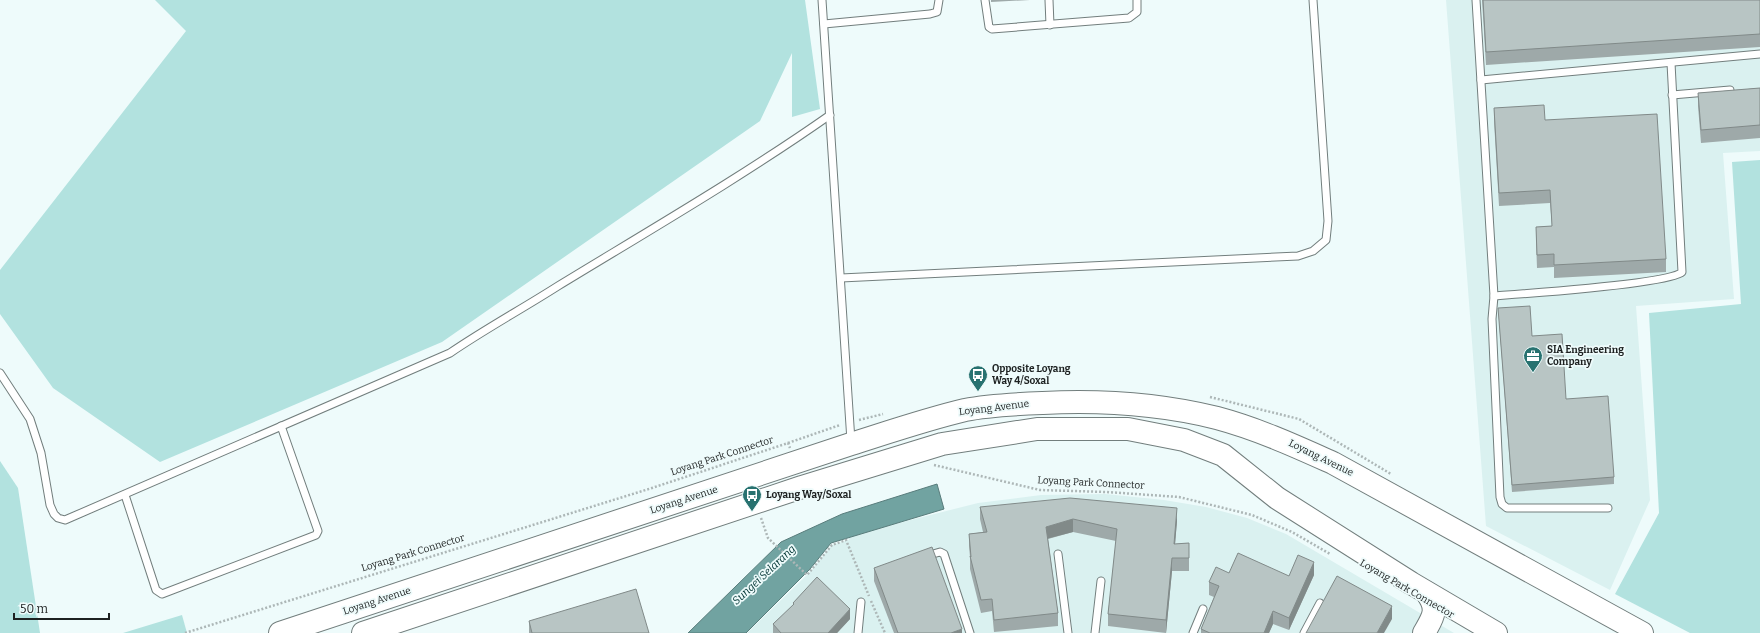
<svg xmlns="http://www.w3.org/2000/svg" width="1760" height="633" font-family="Bitter,serif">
	<rect width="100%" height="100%" fill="#eefbfb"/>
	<!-- built -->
	<g fill="#daf1f0">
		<path d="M 1446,0 L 1760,0 L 1760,151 L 1723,153 L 1734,299 L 1636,306 L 1650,500 L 1610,590 L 1486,526 Z"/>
		<path d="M 1105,494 L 1164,500 L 1206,507 L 1247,518 L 1286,534 L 1454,633 L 747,633 L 811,571 L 832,545 L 849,540 L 849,538 L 879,528 L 978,503 L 1041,495 Z"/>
	</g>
	<!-- green -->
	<g fill="#b2e2df">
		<path d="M 155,0 L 805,0 L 820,109 L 792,117 L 792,53 L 760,121 L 442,342 L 160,462 L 53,388 L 0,314 L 0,270 L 186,31 Z"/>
		<path d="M 1760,160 L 1760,633 L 1690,633 L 1615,594 L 1659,513 L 1649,313 L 1741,304 L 1732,162 Z"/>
		<path d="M 0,461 L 18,488 L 40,633 L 0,633 Z"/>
		<path d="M 182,615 L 187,633 L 123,633 Z"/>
	</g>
	<!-- water -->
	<path fill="#71a3a1" stroke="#587c7b" d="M 937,484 L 944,509 L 831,543 L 810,569 L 746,633 L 688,633 L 781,542 L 842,514 Z"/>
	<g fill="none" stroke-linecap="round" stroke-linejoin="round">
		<defs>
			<g id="lane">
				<path d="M 822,0 L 851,441"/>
				<path d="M 985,0 L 989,27 L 992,29 L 1129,18 L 1137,12 L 1137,0"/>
				<path d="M 1049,0 L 1050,25"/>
				<path d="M 1476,0 L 1494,296 L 1492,319 L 1500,497 L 1502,504 L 1507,508 L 1608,508"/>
				<path d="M 824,24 L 930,14 L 937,12 L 939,0"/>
				<path d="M 1481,80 L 1760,54"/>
				<path d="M 1672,95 L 1730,90"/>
				<path d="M 841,278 L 1298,256 L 1313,251 L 1326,240 L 1328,221 L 1313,0"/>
				<path d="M 1494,296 C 1520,294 1670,284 1682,272 L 1671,63"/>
				<path d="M 0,373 L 30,419 L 41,453 L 50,505 L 54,514 L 58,518 L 65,520 L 450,353 C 485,329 522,309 558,286 C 650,230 743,176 830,115"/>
				<path d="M 125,495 L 156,590 L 162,594 L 316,535 L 318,531 L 281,426"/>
				<path d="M 1058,554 L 1068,633"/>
				<path d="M 926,556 L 940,552 L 944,554 L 970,633"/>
				<path d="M 858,633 L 861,602"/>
				<path d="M 1095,633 L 1101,581"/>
				<path d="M 1193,633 L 1203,609"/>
				<path d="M 1304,633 L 1320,603"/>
			</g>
			<g id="primary">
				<path d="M 280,633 L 851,444 C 889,432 927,419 965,410 C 990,405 1017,404 1043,403 C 1102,400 1160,404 1217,418 C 1258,429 1295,446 1333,463 L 1642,633"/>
				<path d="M 363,633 L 802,487 L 942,444 L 1037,429 L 1128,429 L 1184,440 L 1223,455 L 1277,498 L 1411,583 L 1496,633"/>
				<path d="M 1424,633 C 1433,617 1439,610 1427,593"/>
			</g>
		</defs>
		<!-- lane casing -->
		<use href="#lane" stroke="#727e7d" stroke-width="9"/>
		<!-- primary casing -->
		<use href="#primary" stroke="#727e7d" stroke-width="24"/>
		<!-- path -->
		<g stroke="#adb7b7" stroke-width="2.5" stroke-dasharray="2 2" stroke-linecap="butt">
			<path d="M 1210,397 L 1299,419 L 1391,474"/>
			<path d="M 859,420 L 883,414"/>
			<path d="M 788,443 L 840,425"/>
			<path d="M 934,465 L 1040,490 L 1107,492 L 1179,497 L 1252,515 L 1292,532 L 1330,554"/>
			<path d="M 761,518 L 768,538 L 807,575 L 832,545 L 846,540 L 869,596"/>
			<path d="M 871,601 L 885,633"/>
			<path d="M 185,633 L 652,488 L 788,443 L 790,448"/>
		</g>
		<!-- lane -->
		<use href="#lane" stroke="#fff" stroke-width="7"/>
		<!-- primary -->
		<use href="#primary" stroke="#fff" stroke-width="22"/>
	</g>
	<!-- wall -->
	<g fill="#9ea9a9">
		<path d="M 991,0 L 1030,0 L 991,2 Z"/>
		<path d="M 1482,0 L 1760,0 L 1760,47 L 1486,65 Z"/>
		<path d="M 1760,88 L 1760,138 L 1701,143 L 1698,106 L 1698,93 Z"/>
		<path d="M 1494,108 L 1545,120 L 1666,259 L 1666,272 L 1554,278 L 1554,267 L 1537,268 L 1536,240 L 1536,227 L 1552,226 L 1550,203 L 1499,206 L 1494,121 Z"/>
		<path d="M 1498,308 L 1532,336 L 1566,399 L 1614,477 L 1614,484 L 1512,492 Z"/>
		<path d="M 980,507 L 1177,521 L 1175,544 L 1189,543 L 1189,571 L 1172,571 L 1166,633 L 1108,626 L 1108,614 L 1116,541 L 1073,532 L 1048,539 L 1058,613 L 1058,626 L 994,632 L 992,611 L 981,613 L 970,569 L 970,556 L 970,557 L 969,546 L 969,534 L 983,532 L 980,519 Z"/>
		<path d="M 874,568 L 962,633 L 894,633 L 874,581 Z"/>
		<path d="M 1229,573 L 1289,576 L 1314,575 L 1289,630 L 1273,624 L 1269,633 L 1201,633 L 1201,629 L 1214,597 L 1209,595 L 1209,582 Z"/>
		<path d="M 793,603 L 850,619 L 837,633 L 773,633 L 773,624 L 793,606 Z"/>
		<path d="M 529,621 L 649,633 L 529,633 Z"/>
	</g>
	<!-- shaded-wall -->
	<g fill="#818a89">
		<path d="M 1177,508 L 1177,521 L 1174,556 L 1174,544 Z"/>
		<path d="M 1073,519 L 1073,532 L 1046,539 L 1046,527 Z"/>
		<path d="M 1172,558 L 1172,571 L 1166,633 L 1166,620 Z"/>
		<path d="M 1314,562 L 1314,575 L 1289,630 L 1289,618 Z"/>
		<path d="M 1392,606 L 1392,619 L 1384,633 L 1377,633 Z"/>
		<path d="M 850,609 L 850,619 L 837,633 L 828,633 Z"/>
		<path d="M 1273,611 L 1273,624 L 1269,633 L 1264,633 Z"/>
		<path d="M 962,629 L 962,633 L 951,633 Z"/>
	</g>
	<!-- building -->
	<g fill="#b8c5c4" stroke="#818a89">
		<path d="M 1483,0 L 1760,0 L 1760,34 L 1486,52 Z"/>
		<path d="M 1760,88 L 1760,125 L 1701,130 L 1698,93 Z"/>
		<path d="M 1544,105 L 1545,120 L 1657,114 L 1666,259 L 1554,265 L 1554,254 L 1537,255 L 1536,227 L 1552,226 L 1550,190 L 1499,193 L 1494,108 Z"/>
		<path d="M 1530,306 L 1532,336 L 1562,334 L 1566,399 L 1608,396 L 1614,477 L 1512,485 L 1498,308 Z"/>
		<path d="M 1070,498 L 1177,508 L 1174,544 L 1189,543 L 1189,558 L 1172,558 L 1166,620 L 1108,614 L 1117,529 L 1073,519 L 1046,527 L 1058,613 L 994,620 L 992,599 L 981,600 L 970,556 L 971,557 L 969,534 L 987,532 L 980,507 Z"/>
		<path d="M 932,547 L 962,629 L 951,633 L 898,633 L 874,568 Z"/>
		<path d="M 1238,553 L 1289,576 L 1298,555 L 1314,562 L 1289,618 L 1273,611 L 1264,633 L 1210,633 L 1201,629 L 1219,586 L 1209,582 L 1216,567 L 1229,573 Z"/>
		<path d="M 1337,576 L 1392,606 L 1377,633 L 1306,633 Z"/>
		<path d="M 817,577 L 850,609 L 828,633 L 781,633 L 773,624 L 794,604 L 793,603 Z"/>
		<path d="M 636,589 L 649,633 L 532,633 L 529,621 Z"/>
	</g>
	<!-- icons -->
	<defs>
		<symbol id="office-pin" viewBox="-11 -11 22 30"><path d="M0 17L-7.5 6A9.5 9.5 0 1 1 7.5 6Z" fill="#287270" stroke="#eefbfb"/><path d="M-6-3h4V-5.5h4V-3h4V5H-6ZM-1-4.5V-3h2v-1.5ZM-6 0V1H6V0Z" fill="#fff"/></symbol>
		<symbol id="bus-pin" viewBox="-11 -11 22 30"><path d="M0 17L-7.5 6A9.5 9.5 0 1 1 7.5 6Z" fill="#287270" stroke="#eefbfb"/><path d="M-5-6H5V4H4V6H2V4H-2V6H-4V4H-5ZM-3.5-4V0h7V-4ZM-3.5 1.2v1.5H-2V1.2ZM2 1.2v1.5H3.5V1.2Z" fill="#fff"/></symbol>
	</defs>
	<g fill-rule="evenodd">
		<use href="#office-pin" x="1522" y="345" width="22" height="30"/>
		<use href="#bus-pin" x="967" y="364" width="22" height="30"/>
		<use href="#bus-pin" x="741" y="484" width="22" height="30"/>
	</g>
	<g text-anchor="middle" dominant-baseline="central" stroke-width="3.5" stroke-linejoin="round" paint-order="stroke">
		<!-- poi labels -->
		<g font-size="10" font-weight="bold" fill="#1d2121" stroke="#eefbfb" text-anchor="start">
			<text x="1547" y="350">SIA Engineering<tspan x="1547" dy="12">Company</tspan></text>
			<text x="992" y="369">Opposite Loyang<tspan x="992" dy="12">Way 4/Soxal</tspan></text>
			<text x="766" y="495">Loyang Way/Soxal</text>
		</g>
		<!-- street labels -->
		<g font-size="10" fill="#1d2121" stroke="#eefbfb">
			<text transform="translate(994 408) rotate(-7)">Loyang Avenue</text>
			<text transform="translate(722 456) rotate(-18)">Loyang Park Connector</text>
			<text transform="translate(1321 458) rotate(26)">Loyang Avenue</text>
			<text transform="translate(1091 483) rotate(3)">Loyang Park Connector</text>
			<text transform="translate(684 500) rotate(-18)">Loyang Avenue</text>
			<text transform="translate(413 553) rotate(-17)">Loyang Park Connector</text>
			<text transform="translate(1407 589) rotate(30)">Loyang Park Connector</text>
			<text transform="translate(377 601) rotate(-18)">Loyang Avenue</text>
		</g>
		<!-- water labels -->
		<g font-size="11" font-style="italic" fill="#023534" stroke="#eefbfb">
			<text transform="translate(764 575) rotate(-43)">Sungei Selarang</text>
		</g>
	</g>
	<!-- scale -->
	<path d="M14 613v6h95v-6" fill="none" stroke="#1d2121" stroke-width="2"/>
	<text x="20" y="613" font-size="12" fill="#1d2121" stroke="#eefbfb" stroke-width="3" paint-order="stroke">50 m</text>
</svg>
